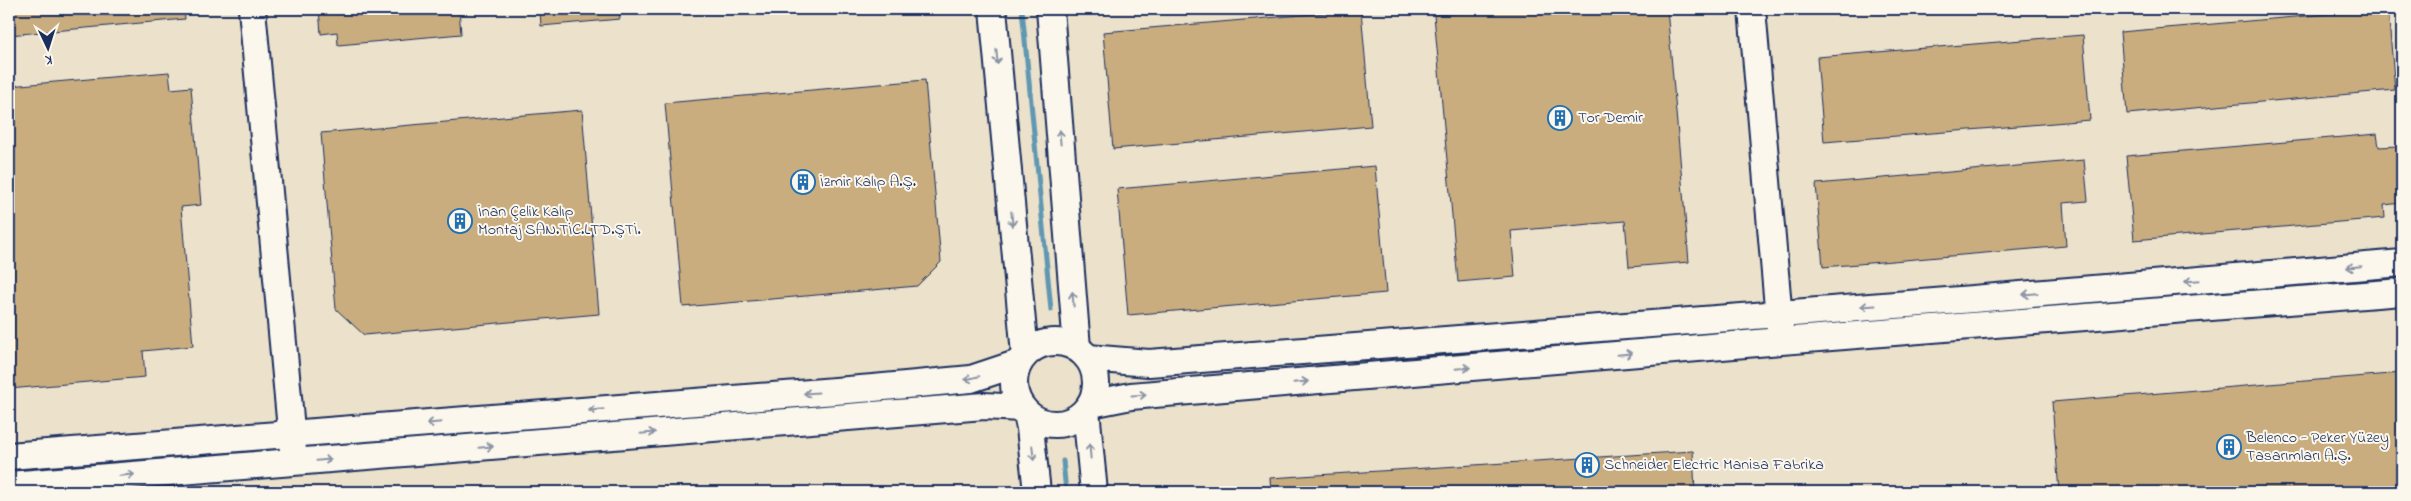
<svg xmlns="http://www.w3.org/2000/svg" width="2411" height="501" font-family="'Indie Flower',sans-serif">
	<rect width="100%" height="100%" fill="#ece1cb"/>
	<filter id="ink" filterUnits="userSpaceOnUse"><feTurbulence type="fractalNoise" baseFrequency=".02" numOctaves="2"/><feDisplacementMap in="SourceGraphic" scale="10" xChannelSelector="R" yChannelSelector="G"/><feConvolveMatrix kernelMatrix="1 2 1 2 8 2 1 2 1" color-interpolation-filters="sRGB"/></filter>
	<g filter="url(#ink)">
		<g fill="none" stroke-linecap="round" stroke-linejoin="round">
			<!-- stream -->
			<g stroke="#6098b2" stroke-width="5">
				<path d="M 1022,9 L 1051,310"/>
				<path d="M 1063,461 L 1066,492"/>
			</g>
		</g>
		<!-- building -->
		<g fill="#caad7f" stroke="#1b2f5e">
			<path d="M 9,9 L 184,9 L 185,19 L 9,35 Z"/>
			<path d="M 319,9 L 459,9 L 461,34 L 338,45 L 337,32 L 321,34 Z"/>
			<path d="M 540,9 L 619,9 L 620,19 L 541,26 Z"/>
			<path d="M 1508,9 L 1667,9 L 1689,262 L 1629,267 L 1625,221 L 1511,231 L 1515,277 L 1458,282 L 1434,15 Z"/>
			<path d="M 2388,9 L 2395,90 L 2127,114 L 2120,32 Z"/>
			<path d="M 1361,10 L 1371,126 L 1113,149 L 1103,32 Z"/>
			<path d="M 2083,35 L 2090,120 L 1824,142 L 1817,57 Z"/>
			<path d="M 169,72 L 171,89 L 191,87 L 201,205 L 181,207 L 193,346 L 143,351 L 145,377 L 9,389 L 9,86 Z"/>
			<path d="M 925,80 L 941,262 L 917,286 L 683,307 L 665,103 Z"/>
			<path d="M 582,110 L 599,314 L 364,335 L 336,309 L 321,133 Z"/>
			<path d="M 2377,134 L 2379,147 L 2399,146 L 2402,203 L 2384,205 L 2385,218 L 2134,240 L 2126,156 Z"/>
			<path d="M 2084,160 L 2088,201 L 2063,203 L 2066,246 L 1823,267 L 1816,184 Z"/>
			<path d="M 1375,166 L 1386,293 L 1128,315 L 1117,189 Z"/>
			<path d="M 2402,373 L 2402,492 L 2059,492 L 2052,402 Z"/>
			<path d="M 1693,451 L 1695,492 L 1271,492 L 1270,478 Z"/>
		</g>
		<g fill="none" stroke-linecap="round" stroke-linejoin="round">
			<defs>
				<g id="tertiary">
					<path d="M 252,9 L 293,451"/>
					<path d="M 993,9 L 1025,354"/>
					<path d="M 1050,9 L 1077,348"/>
					<path d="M 1752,9 L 1780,330"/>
					<circle cx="1055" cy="383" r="41"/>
					<path d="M 1088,358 L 1149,363 L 1973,299 L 2402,263"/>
					<path d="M 1091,404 L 1131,396 L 1781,341 L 2402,292"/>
					<path d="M 1086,410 L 1094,492"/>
					<path d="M 1027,414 L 1030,428 L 1037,492"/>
					<path d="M 9,456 L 873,388 L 971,379 L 1019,363"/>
					<path d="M 9,485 L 984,406 L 1021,408"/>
				</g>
			</defs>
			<!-- tertiary casing -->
			<use href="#tertiary" stroke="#1b2f5e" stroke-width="30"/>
			<!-- tertiary -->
			<use href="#tertiary" stroke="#fbf7ec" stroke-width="26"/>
		</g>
		<!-- one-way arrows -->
		<defs><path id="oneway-shaft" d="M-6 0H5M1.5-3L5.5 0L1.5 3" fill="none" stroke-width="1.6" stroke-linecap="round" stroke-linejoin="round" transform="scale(1.25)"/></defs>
		<g stroke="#8b93a5">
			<use href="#oneway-shaft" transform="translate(997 57) rotate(85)"/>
			<use href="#oneway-shaft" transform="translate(1060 137) rotate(-95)"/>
			<use href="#oneway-shaft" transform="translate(1012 219) rotate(85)"/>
			<use href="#oneway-shaft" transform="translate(2354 267) rotate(175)"/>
			<use href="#oneway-shaft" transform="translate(2192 281) rotate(175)"/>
			<use href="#oneway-shaft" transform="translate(2030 294) rotate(175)"/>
			<use href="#oneway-shaft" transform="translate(1073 299) rotate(-95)"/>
			<use href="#oneway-shaft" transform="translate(1868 306) rotate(176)"/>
			<use href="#oneway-shaft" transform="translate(1625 354) rotate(-5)"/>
			<use href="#oneway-shaft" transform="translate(1463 368) rotate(-5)"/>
			<use href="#oneway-shaft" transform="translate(972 378) rotate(166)"/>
			<use href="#oneway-shaft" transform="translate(1301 382) rotate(-5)"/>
			<use href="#oneway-shaft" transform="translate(811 393) rotate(176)"/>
			<use href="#oneway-shaft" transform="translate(1139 395) rotate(-3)"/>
			<use href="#oneway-shaft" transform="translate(596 410) rotate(175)"/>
			<use href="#oneway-shaft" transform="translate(434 423) rotate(175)"/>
			<use href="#oneway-shaft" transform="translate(648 433) rotate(-5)"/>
			<use href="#oneway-shaft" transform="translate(486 447) rotate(-5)"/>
			<use href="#oneway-shaft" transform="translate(1090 451) rotate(-95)"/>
			<use href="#oneway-shaft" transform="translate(1033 453) rotate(84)"/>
			<use href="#oneway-shaft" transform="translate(324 460) rotate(-5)"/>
			<use href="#oneway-shaft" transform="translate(127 475) rotate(-5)"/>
		</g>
	</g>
	<!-- icons -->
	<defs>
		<symbol id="building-ring" viewBox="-11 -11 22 22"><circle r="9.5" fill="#fbf7ec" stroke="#1f6fb2" stroke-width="1.5"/><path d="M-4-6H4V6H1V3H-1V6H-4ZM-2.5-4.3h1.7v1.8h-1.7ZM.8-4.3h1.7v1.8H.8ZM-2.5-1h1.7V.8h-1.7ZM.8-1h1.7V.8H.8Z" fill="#1f6fb2"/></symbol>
	</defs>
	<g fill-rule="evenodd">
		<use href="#building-ring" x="1546" y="104" width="28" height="28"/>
		<use href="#building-ring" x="789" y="168" width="28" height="28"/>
		<use href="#building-ring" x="446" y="207" width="28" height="28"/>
		<use href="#building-ring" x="2215" y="433" width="28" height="28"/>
		<use href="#building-ring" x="1573" y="451" width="28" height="28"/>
	</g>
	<g text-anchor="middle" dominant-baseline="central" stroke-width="4" stroke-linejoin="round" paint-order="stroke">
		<!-- poi labels -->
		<g font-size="16" fill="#1b2f5e" stroke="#fbf7ec" text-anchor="start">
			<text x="1578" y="118">Tor Demir</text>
			<text x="820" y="182">İzmir Kalıp A.Ş.</text>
			<text x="478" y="212">İnan Çelik Kalıp<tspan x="478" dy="18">Montaj SAN.TİC.LTD.ŞTİ.</tspan></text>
			<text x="2246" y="438">Belenco - Peker Yüzey<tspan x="2246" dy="18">Tasarımları A.Ş.</tspan></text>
			<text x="1604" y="465">Schneider Electric Manisa Fabrika</text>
		</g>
	</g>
	<!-- margin -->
	<rect width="2411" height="501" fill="none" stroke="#fbf7ec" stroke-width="30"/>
	<rect x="15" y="15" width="2381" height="471" fill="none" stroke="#1b2f5e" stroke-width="2" filter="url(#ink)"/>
	<!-- north arrow -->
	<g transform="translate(48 48) rotate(176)" stroke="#fbf7ec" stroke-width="4" paint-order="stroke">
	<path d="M0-4L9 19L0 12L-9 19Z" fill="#1b2f5e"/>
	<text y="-8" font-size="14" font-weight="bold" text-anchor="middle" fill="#1b2f5e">K</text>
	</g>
</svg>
